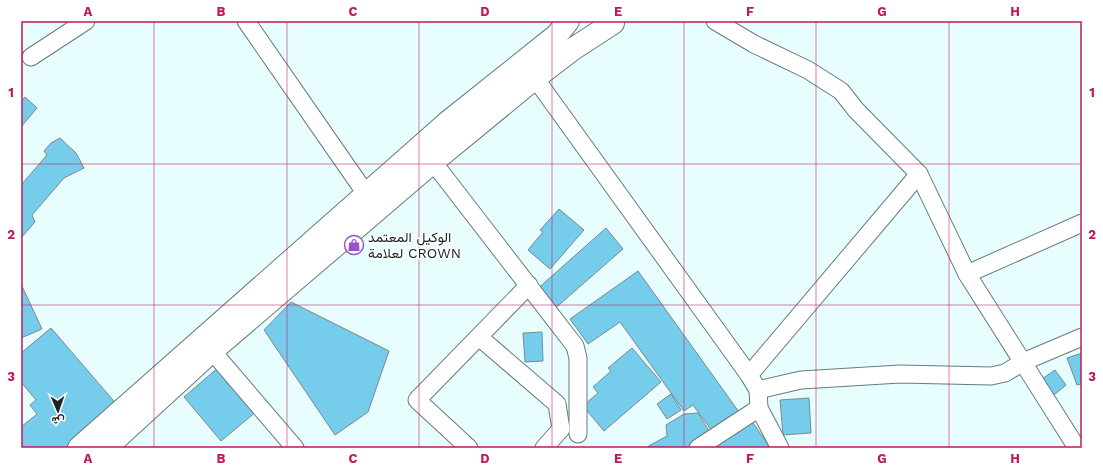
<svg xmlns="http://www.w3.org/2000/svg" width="1103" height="469" font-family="'Work Sans',Vazirmatn,sans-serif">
	<rect width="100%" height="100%" fill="#e8fdfe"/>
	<!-- building -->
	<g fill="#76cceb" stroke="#798a91">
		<path d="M 25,97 L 37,108 L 21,127 L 21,101 Z"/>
		<path d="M 60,138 L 76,153 L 84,168 L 64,178 L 32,215 L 35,222 L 21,238 L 21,185 L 47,155 L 44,151 L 51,143 Z"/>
		<path d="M 559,209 L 584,230 L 550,269 L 528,250 L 543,232 L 540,230 Z"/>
		<path d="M 606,228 L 623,249 L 552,311 L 535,291 Z"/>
		<path d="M 638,271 L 739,412 L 712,431 L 693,405 L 684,411 L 620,322 L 588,344 L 570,319 Z"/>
		<path d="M 21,284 L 42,329 L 21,338 Z"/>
		<path d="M 291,302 L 389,351 L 368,412 L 335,435 L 264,330 Z"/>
		<path d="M 51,328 L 119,407 L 70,448 L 21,448 L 21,427 L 37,414 L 30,405 L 36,400 L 21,382 L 21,353 Z"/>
		<path d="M 542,332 L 543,361 L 525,362 L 523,333 Z"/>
		<path d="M 632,348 L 661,382 L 604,431 L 583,406 L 598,393 L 593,387 L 611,371 L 608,368 Z"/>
		<path d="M 1082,353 L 1082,384 L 1077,385 L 1067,358 Z"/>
		<path d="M 220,366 L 257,411 L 221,441 L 184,397 Z"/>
		<path d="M 1055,370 L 1066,385 L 1054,395 L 1042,379 Z"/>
		<path d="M 671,394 L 681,410 L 667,419 L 657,404 Z"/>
		<path d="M 809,398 L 811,433 L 783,435 L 780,400 Z"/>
		<path d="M 698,413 L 712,436 L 692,448 L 647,447 L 667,436 L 666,425 L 684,414 Z"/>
		<path d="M 752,421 L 770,448 L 712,448 Z"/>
	</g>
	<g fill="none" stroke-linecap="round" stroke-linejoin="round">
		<defs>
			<g id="street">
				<path d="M 246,21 L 373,204"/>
				<path d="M 715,21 L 754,44 L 808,70 L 841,91 L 856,110 L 919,174 L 967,274 L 1077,448"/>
				<path d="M 31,57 L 86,21"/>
				<path d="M 535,78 L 749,375 L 758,390"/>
				<path d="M 433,162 L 575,346 L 578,358 L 578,434"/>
				<path d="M 967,274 L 1082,223"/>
				<path d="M 479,337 L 557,404 L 561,429 L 544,448"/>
				<path d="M 212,351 L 295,448"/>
				<path d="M 749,375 L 919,174"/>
				<path d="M 469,448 L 417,400 L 529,285"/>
				<path d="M 698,448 L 759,408"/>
				<path d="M 780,448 L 759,408 L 758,390 L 801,380 L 900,374 L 991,376 L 1005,373 L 1023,362 L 1082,337"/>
			</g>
			<g id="secondary">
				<path d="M 79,448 L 448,122 L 557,35 L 568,21"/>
				<path d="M 106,448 L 212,351 L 433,162 L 535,78 L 573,49 L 613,23"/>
			</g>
		</defs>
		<!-- street casing -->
		<use href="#street" stroke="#687b7c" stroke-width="19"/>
		<!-- secondary casing -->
		<use href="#secondary" stroke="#687b7c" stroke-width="24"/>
		<!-- street -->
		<use href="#street" stroke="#fff" stroke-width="17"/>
		<!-- secondary -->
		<use href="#secondary" stroke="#fff" stroke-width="22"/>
	</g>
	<!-- grid -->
	<path fill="none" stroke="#c2185b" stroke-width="1" stroke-opacity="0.55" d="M 154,21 L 154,448M 287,21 L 287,448M 419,21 L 419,448M 552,21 L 552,448M 684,21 L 684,448M 816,21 L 816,448M 949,21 L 949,448M 21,164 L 1082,164M 21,305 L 1082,305"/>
	<!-- icons -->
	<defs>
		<symbol id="shop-ring" viewBox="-11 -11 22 22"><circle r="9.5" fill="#fff" stroke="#9a53c7" stroke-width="1.5"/><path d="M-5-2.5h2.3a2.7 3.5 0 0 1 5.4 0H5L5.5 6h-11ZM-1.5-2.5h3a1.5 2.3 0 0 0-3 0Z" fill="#9a53c7"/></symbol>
	</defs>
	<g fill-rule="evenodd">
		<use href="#shop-ring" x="343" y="234" width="22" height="22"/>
	</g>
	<g text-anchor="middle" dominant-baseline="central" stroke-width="3" stroke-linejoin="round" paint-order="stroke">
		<!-- poi labels -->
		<g font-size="14" fill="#1a2223" stroke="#fff" text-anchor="start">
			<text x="368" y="237">الوكيل المعتمد<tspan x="368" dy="16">لعلامة CROWN</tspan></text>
		</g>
	</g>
	<!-- border -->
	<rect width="1103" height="469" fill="none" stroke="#ffffff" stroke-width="44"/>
	<!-- north arrow -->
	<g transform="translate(58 411) rotate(178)" stroke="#ffffff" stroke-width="3" paint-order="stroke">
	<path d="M0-3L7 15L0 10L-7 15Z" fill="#1a2223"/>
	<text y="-6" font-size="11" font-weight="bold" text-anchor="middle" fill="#1a2223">ش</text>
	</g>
	<rect x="22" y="22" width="1059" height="425" fill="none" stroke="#c2185b" stroke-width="1.5"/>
	<g font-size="13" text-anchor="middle" font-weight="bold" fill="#c2185b">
		<text x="88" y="16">A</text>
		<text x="221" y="16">B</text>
		<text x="353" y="16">C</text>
		<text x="485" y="16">D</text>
		<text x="618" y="16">E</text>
		<text x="750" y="16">F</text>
		<text x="882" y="16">G</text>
		<text x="1015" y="16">H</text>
		<text x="11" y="97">1</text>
		<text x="1092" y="97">1</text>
		<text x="11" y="239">2</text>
		<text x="1092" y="239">2</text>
		<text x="11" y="381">3</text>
		<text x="1092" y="381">3</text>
		<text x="88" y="463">A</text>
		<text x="221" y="463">B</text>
		<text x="353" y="463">C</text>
		<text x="485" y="463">D</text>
		<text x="618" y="463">E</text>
		<text x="750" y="463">F</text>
		<text x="882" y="463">G</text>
		<text x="1015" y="463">H</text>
	</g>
</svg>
